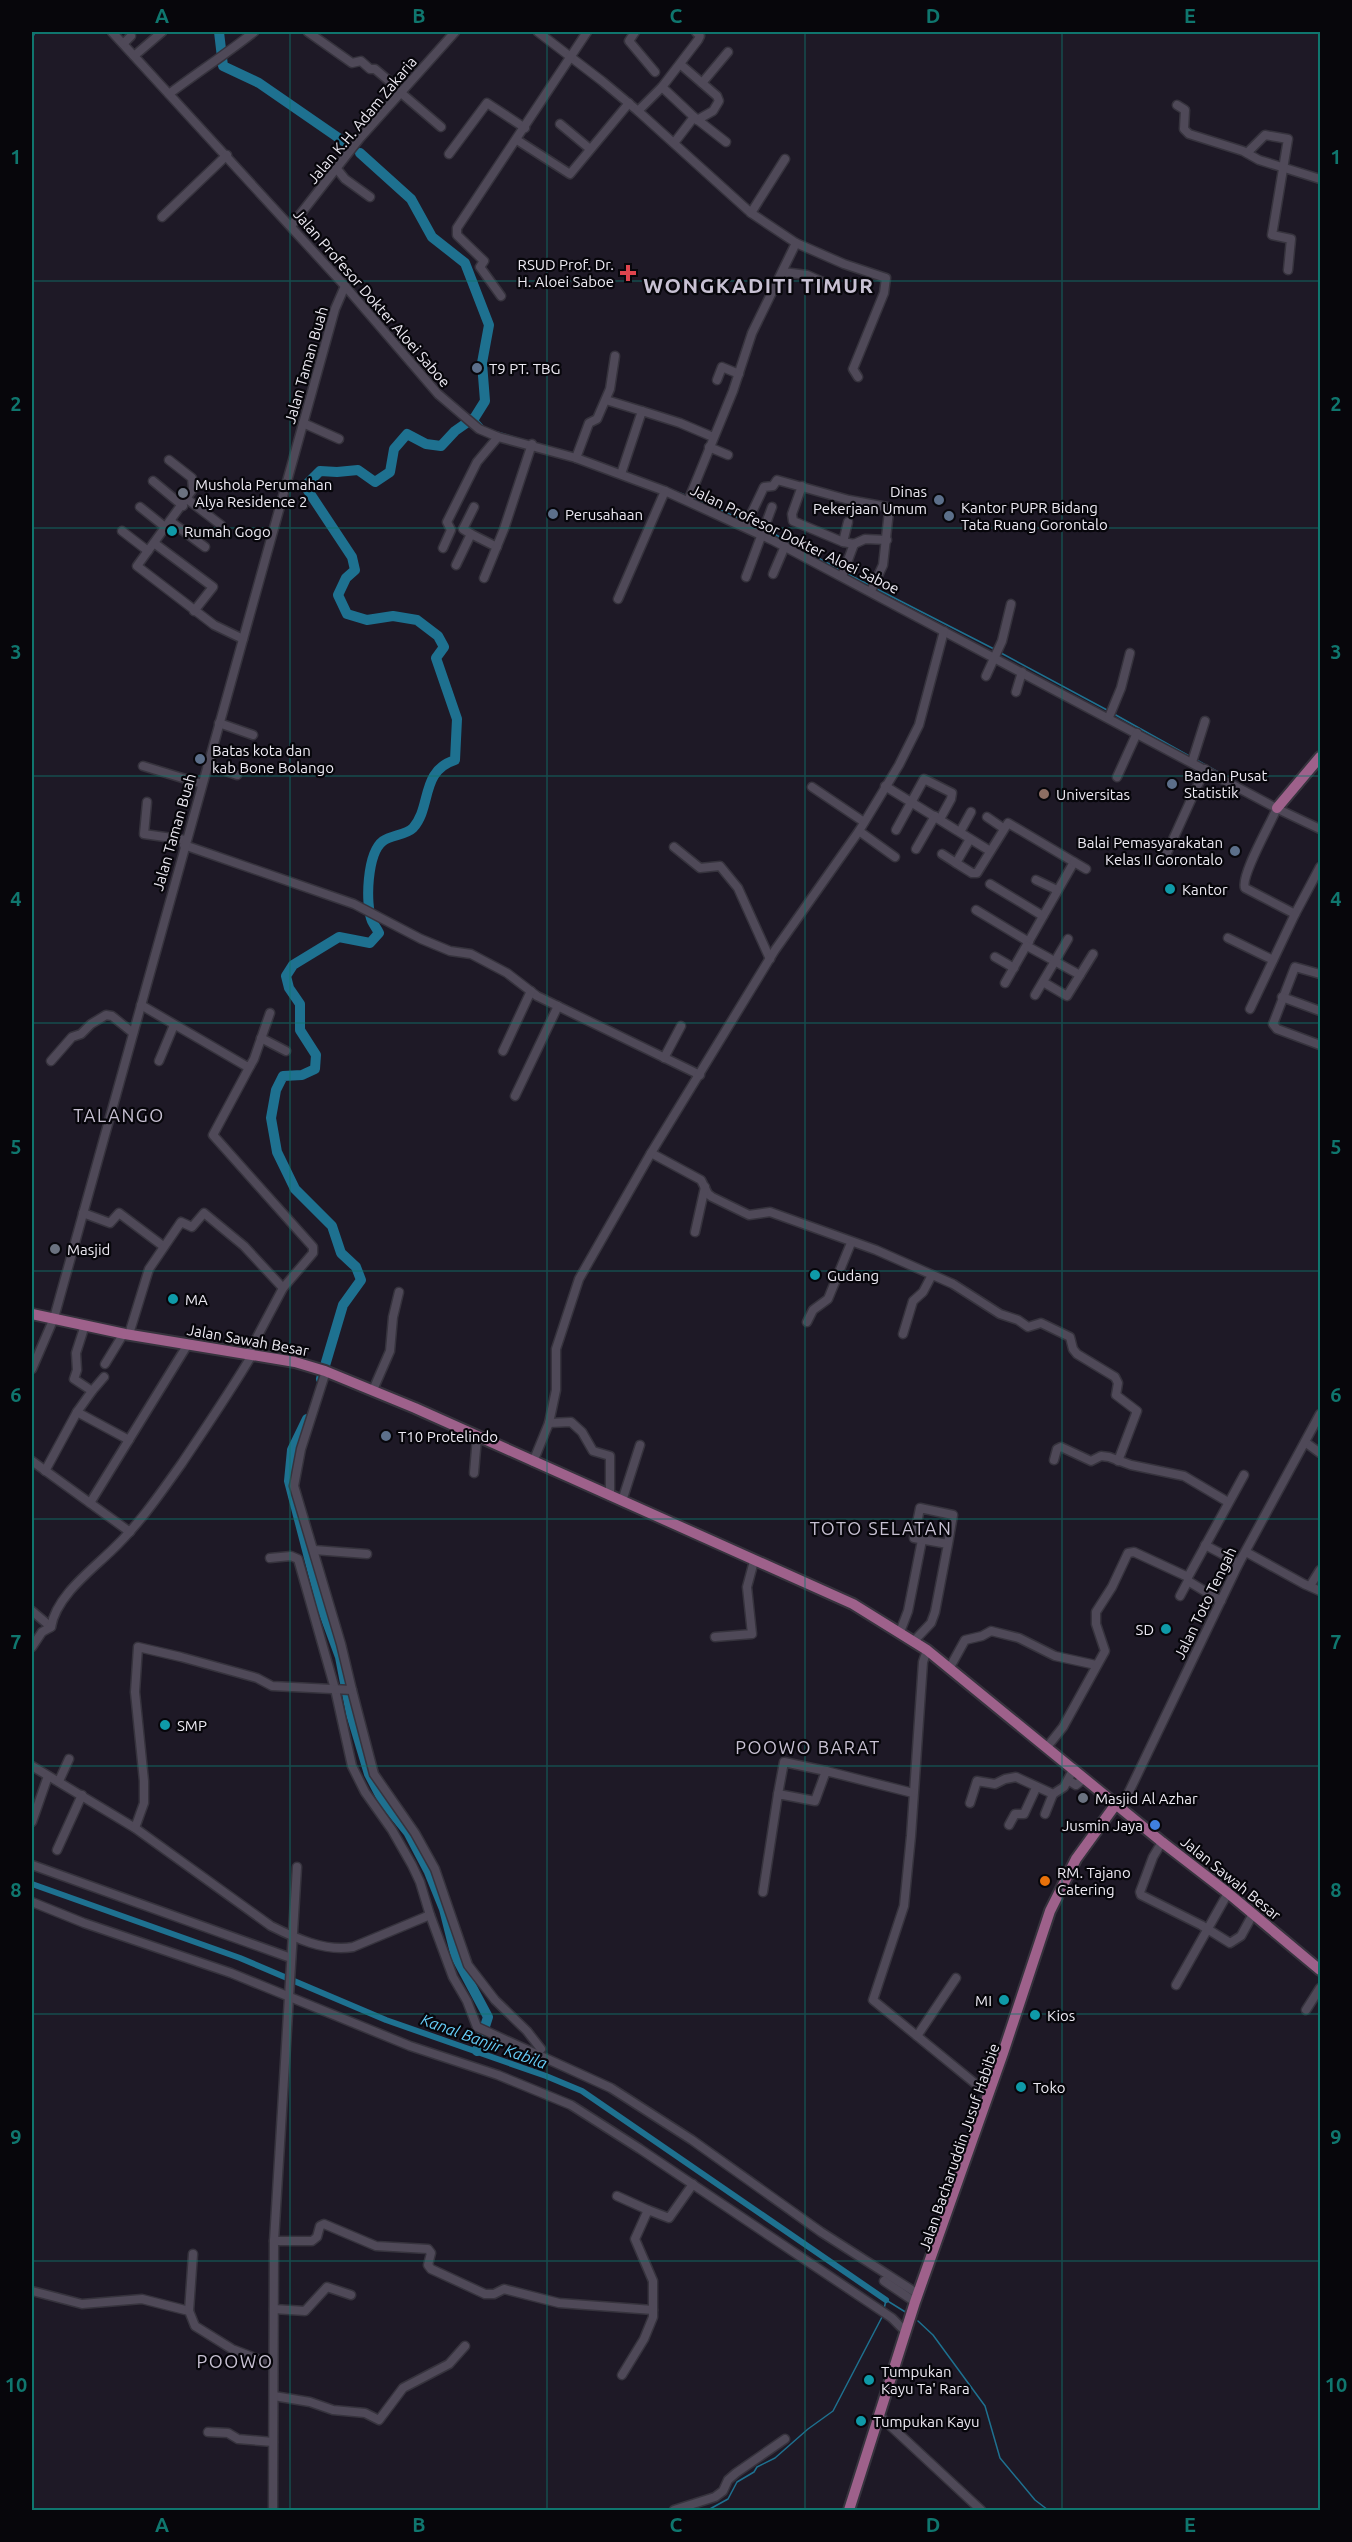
<svg xmlns="http://www.w3.org/2000/svg" width="1352" height="2542" font-family="Ubuntu,sans-serif">
	<rect width="100%" height="100%" fill="#1e1926"/>
	<g fill="none" stroke-linecap="round" stroke-linejoin="round">
		<!-- stream -->
		<g stroke="#1e7190" stroke-width="1.5">
			<path d="M 32,39 L 35,32"/>
			<path d="M 475,417 L 484,427"/>
			<path d="M 497,432 L 521,439"/>
			<path d="M 597,462 L 618,469"/>
			<path d="M 626,472 L 685,495"/>
			<path d="M 693,498 L 743,520"/>
			<path d="M 750,523 L 760,527"/>
			<path d="M 767,530 L 842,571"/>
			<path d="M 846,573 L 871,586"/>
			<path d="M 875,588 L 994,649"/>
			<path d="M 1001,653 L 1107,710"/>
			<path d="M 1114,714 L 1191,757"/>
			<path d="M 1195,759 L 1236,782"/>
			<path d="M 884,2309 L 886,2300 L 907,2313"/>
			<path d="M 918,2321 L 933,2335 L 985,2406 L 1000,2458 L 1035,2500 L 1048,2510"/>
			<path d="M 708,2510 L 728,2499 L 737,2482 L 754,2472 L 757,2467 L 775,2458 L 808,2429 L 833,2411 L 882,2317"/>
		</g>
		<!-- canal -->
		<path stroke="#1e7190" stroke-width="6" d="M 32,1884 L 240,1958 L 386,2020 L 546,2076 L 582,2091 L 886,2300"/>
		<!-- river -->
		<g stroke="#1e7190" stroke-width="10">
			<path d="M 219,32 L 223,66 L 259,83 L 343,141"/>
			<path d="M 321,1379 L 343,1305 L 361,1280 L 356,1267 L 341,1253 L 332,1226 L 295,1189 L 277,1152 L 271,1118 L 276,1090 L 283,1076 L 302,1075 L 315,1069 L 316,1055 L 300,1030 L 300,1004 L 289,988 L 286,976 L 293,965 L 339,937 L 370,943 L 379,933 C 377,929 374,925 372,921 C 365,904 367,853 383,841 C 391,835 406,835 413,828 C 432,807 420,771 455,760 L 457,719 L 436,658 L 444,647 L 438,636 L 417,620 L 393,616 L 367,620 L 347,614 L 338,595 L 346,578 L 355,570 L 352,557 L 305,486 L 320,471 L 337,472 L 358,470 L 375,482 L 390,472 L 394,449 L 407,434 L 426,444 L 441,446 L 455,431 L 475,417 L 485,401 L 482,363 L 489,325 L 465,263 L 432,237 L 411,199 L 360,153"/>
			<path d="M 307,1419 L 292,1450 L 289,1481 L 322,1608 L 340,1657 L 351,1714 L 369,1774 L 383,1801 L 408,1832 L 429,1872 L 444,1909 L 456,1957 L 488,2017 L 477,2051"/>
		</g>
		<defs>
			<g id="minor">
				<path d="M 112,32 L 345,286 L 438,394 L 479,429 L 498,437 L 576,458 L 665,491 L 772,540 L 1280,810 L 1320,829"/>
				<path d="M 308,32 L 352,63 L 361,61 L 370,69 L 375,69 L 401,91"/>
				<path d="M 538,32 L 602,81 L 638,111 L 662,87 L 698,40 L 700,36 L 696,32"/>
				<path d="M 635,32 L 629,41 L 655,72"/>
				<path d="M 124,43 L 131,36"/>
				<path d="M 134,56 L 162,32"/>
				<path d="M 680,64 L 717,96 L 719,101 L 713,111 L 697,120"/>
				<path d="M 702,83 L 728,52"/>
				<path d="M 662,87 L 694,117 L 726,142"/>
				<path d="M 400,92 L 441,127"/>
				<path d="M 169,94 C 197,73 226,54 254,32"/>
				<path d="M 1177,105 L 1185,110 L 1184,129 L 1189,134 L 1243,151 L 1259,160 L 1320,179"/>
				<path d="M 638,111 L 751,213"/>
				<path d="M 560,124 L 590,149"/>
				<path d="M 517,140 L 570,174 L 629,103"/>
				<path d="M 674,143 L 694,117"/>
				<path d="M 1247,153 L 1265,135 L 1288,139 L 1272,235 L 1291,239 L 1288,270"/>
				<path d="M 449,154 L 487,103 L 525,128"/>
				<path d="M 337,169 L 345,179 L 370,197"/>
				<path d="M 162,217 L 227,155"/>
				<path d="M 291,226 L 360,138 L 455,32"/>
				<path d="M 796,243 L 844,264 L 886,278 L 884,293 L 853,369 L 858,377"/>
				<path d="M 783,272 L 807,275 L 827,284"/>
				<path d="M 501,296 L 480,267 L 484,261 L 457,235 L 457,228 L 587,32"/>
				<path d="M 717,380 L 722,367 L 739,374"/>
				<path d="M 606,400 L 642,411"/>
				<path d="M 303,423 L 339,439"/>
				<path d="M 709,447 L 728,455"/>
				<path d="M 576,458 L 589,423 L 597,419 L 610,389 L 615,356"/>
				<path d="M 169,460 L 192,478 L 193,489 L 137,566 L 214,625 L 243,639"/>
				<path d="M 621,474 L 642,411 L 680,423 L 713,437"/>
				<path d="M 153,481 L 183,506"/>
				<path d="M 802,486 L 792,514 L 793,521 L 843,542"/>
				<path d="M 187,499 L 221,525"/>
				<path d="M 688,501 L 733,391 L 752,333 L 796,243 L 751,213 L 785,159"/>
				<path d="M 140,507 L 165,527"/>
				<path d="M 170,521 L 205,547"/>
				<path d="M 848,522 L 843,542 L 854,544 L 865,539 L 887,540"/>
				<path d="M 745,527 L 764,487 L 773,486 L 777,480 L 849,500 L 887,507 L 889,511 L 883,565 L 871,591"/>
				<path d="M 122,531 L 148,551"/>
				<path d="M 471,534 L 463,529 L 474,507"/>
				<path d="M 154,543 L 213,587 L 194,611"/>
				<path d="M 443,548 L 451,530 L 447,522 L 477,462 L 498,437"/>
				<path d="M 456,565 L 471,534 L 497,547"/>
				<path d="M 773,574 L 785,546"/>
				<path d="M 842,576 L 854,544"/>
				<path d="M 746,577 L 772,507"/>
				<path d="M 484,578 L 504,529 L 532,444"/>
				<path d="M 618,599 L 665,491"/>
				<path d="M 986,676 L 1002,641 L 1011,604"/>
				<path d="M 1016,692 L 1022,672"/>
				<path d="M 1109,717 L 1121,688 L 1130,653"/>
				<path d="M 219,723 L 253,735"/>
				<path d="M 1192,762 L 1205,721"/>
				<path d="M 207,764 L 237,775"/>
				<path d="M 143,766 L 202,784"/>
				<path d="M 1117,777 L 1137,733"/>
				<path d="M 885,786 L 990,851"/>
				<path d="M 812,787 L 864,822"/>
				<path d="M 147,802 L 144,834 L 186,840"/>
				<path d="M 1277,808 C 1271,823 1240,876 1245,888 L 1295,914 L 1320,867"/>
				<path d="M 987,817 L 1003,828"/>
				<path d="M 896,830 L 924,779 L 952,793 L 951,799 L 940,819"/>
				<path d="M 859,831 L 895,857"/>
				<path d="M 960,832 L 971,812"/>
				<path d="M 970,839 L 956,863 L 972,873 L 977,873 L 1008,823 L 1074,862 L 1005,983"/>
				<path d="M 184,845 L 354,904 L 421,939 L 450,951 L 471,954 L 507,973 L 537,996 L 700,1075"/>
				<path d="M 674,847 L 700,868 L 720,866 L 738,888 L 770,959"/>
				<path d="M 916,849 L 935,816"/>
				<path d="M 942,854 L 956,863"/>
				<path d="M 1165,857 L 1205,769"/>
				<path d="M 1074,862 L 1086,869"/>
				<path d="M 1036,880 L 1057,890"/>
				<path d="M 990,884 L 1043,916"/>
				<path d="M 976,910 L 1029,942"/>
				<path d="M 1228,938 L 1273,960"/>
				<path d="M 1027,946 L 1080,975 L 1093,954"/>
				<path d="M 995,957 L 1014,968"/>
				<path d="M 1320,974 L 1295,967 L 1273,1024 L 1277,1029 L 1320,1045"/>
				<path d="M 1043,982 L 1067,996 L 1080,975"/>
				<path d="M 1035,995 L 1068,939"/>
				<path d="M 1282,997 L 1320,1011"/>
				<path d="M 141,1005 L 246,1066 L 250,1066 L 254,1059 L 270,1013"/>
				<path d="M 1250,1009 L 1295,914"/>
				<path d="M 261,1038 L 286,1051"/>
				<path d="M 503,1051 L 531,991"/>
				<path d="M 664,1058 L 681,1026"/>
				<path d="M 51,1061 L 72,1037 L 81,1034 L 91,1024 L 106,1015 L 112,1016 L 133,1033"/>
				<path d="M 159,1061 L 174,1025"/>
				<path d="M 515,1096 L 558,1006"/>
				<path d="M 651,1153 L 701,1180 L 708,1194 L 712,1197 L 749,1215 L 770,1212 L 876,1250 L 953,1284 L 1000,1314 L 1018,1320 L 1028,1327 L 1041,1323 L 1070,1337 L 1073,1349 L 1077,1354 L 1115,1377 L 1118,1383 L 1116,1395 L 1137,1411 L 1118,1461"/>
				<path d="M 83,1213 L 110,1223 L 119,1213 L 163,1246"/>
				<path d="M 695,1232 L 705,1187"/>
				<path d="M 807,1322 L 813,1310 L 828,1299 L 851,1243"/>
				<path d="M 129,1334 L 149,1269 L 181,1222 L 192,1227 L 204,1213 L 244,1246 L 283,1288"/>
				<path d="M 903,1334 L 913,1301 L 923,1292 L 932,1275"/>
				<path d="M 248,1354 L 283,1288 L 313,1253 L 313,1247 L 213,1135 L 250,1066"/>
				<path d="M 105,1364 L 124,1333"/>
				<path d="M 32,1369 L 54,1318 L 335,309 L 345,286"/>
				<path d="M 373,1390 L 390,1351 L 393,1317 L 399,1292"/>
				<path d="M 92,1391 L 104,1377"/>
				<path d="M 77,1412 L 129,1440"/>
				<path d="M 549,1423 L 571,1422 L 582,1432 L 593,1451 L 610,1456 L 610,1496"/>
				<path d="M 1305,1442 L 1320,1453"/>
				<path d="M 1054,1460 L 1057,1449 L 1061,1447 L 1091,1461 L 1101,1456 L 1109,1457 L 1131,1465 L 1184,1476 L 1228,1502"/>
				<path d="M 32,1461 L 130,1532"/>
				<path d="M 533,1462 L 549,1423 L 556,1390 L 556,1349 L 579,1279 L 651,1153 L 775,950 L 859,831 L 899,765 L 919,725 L 944,631"/>
				<path d="M 45,1471 L 77,1412 L 92,1391 L 74,1379 L 77,1370 L 76,1353 L 85,1325"/>
				<path d="M 474,1473 L 477,1437"/>
				<path d="M 622,1501 L 640,1445"/>
				<path d="M 90,1503 L 188,1344"/>
				<path d="M 1205,1545 L 1239,1563"/>
				<path d="M 314,1550 L 367,1554"/>
				<path d="M 1246,1552 L 1304,1584 L 1320,1591"/>
				<path d="M 1310,1586 L 1320,1570"/>
				<path d="M 1180,1596 L 1188,1581"/>
				<path d="M 1221,1601 L 1188,1581 L 1188,1577 L 1244,1475"/>
				<path d="M 32,1611 L 51,1627"/>
				<path d="M 900,1632 L 908,1611 L 922,1540"/>
				<path d="M 715,1637 L 752,1634 L 747,1587 L 754,1561"/>
				<path d="M 913,1642 L 931,1623 L 935,1612 L 948,1544 L 914,1538 L 920,1508 L 953,1515 L 948,1544"/>
				<path d="M 32,1647 L 42,1632 L 51,1627 C 56,1597 89,1572 110,1552 C 138,1526 160,1494 182,1463 C 206,1427 230,1392 252,1355"/>
				<path d="M 927,1650 L 923,1662 L 911,1836 L 904,1906 L 873,2000 L 988,2094"/>
				<path d="M 949,1669 L 965,1640 L 982,1636 L 991,1631 L 1019,1638 L 1055,1656 L 1096,1665"/>
				<path d="M 352,1690 L 374,1774 L 415,1833 L 435,1869 L 468,1965 L 495,2000 L 527,2031 L 541,2049"/>
				<path d="M 1047,1747 L 1063,1727 L 1105,1651 L 1096,1624 L 1096,1612 L 1112,1587 L 1128,1553 L 1134,1552 L 1188,1577"/>
				<path d="M 32,1766 L 135,1828 L 271,1926 C 295,1938 325,1952 353,1947 L 430,1915 L 420,1882 L 412,1865 L 392,1830 L 365,1792 L 352,1766 L 335,1689 L 298,1559 L 291,1556 L 270,1558"/>
				<path d="M 1068,1780 L 1076,1785 L 1085,1778"/>
				<path d="M 59,1781 L 69,1759"/>
				<path d="M 778,1794 L 784,1762 L 826,1771"/>
				<path d="M 970,1803 L 977,1781 L 995,1784 L 1005,1779 L 1016,1777 L 1053,1794 L 1064,1787 L 1074,1768"/>
				<path d="M 1123,1809 L 1126,1798 L 1239,1563 L 1320,1414"/>
				<path d="M 1045,1814 L 1053,1794"/>
				<path d="M 32,1822 L 48,1776"/>
				<path d="M 1009,1825 L 1015,1814 L 1024,1814 L 1036,1788"/>
				<path d="M 135,1828 L 144,1803 L 144,1781 L 135,1692 L 138,1647 L 181,1657 L 257,1678 L 272,1686 L 352,1690 L 341,1644 L 294,1486 L 301,1449 L 326,1371"/>
				<path d="M 1162,1842 L 1153,1857 L 1140,1892 L 1141,1895 L 1201,1925 L 1230,1943 L 1241,1936 L 1253,1914"/>
				<path d="M 57,1850 L 82,1795"/>
				<path d="M 32,1865 L 291,1958"/>
				<path d="M 763,1892 L 778,1794 L 815,1801 L 826,1771 L 913,1793"/>
				<path d="M 32,1902 L 84,1923 L 231,1973 L 410,2046 L 498,2075 L 571,2105 L 640,2149 L 892,2318 L 906,2332"/>
				<path d="M 430,1915 L 453,1977 L 467,2001 L 477,2027 L 611,2088 L 692,2140 L 821,2232 L 918,2294"/>
				<path d="M 1176,1985 L 1228,1893"/>
				<path d="M 1306,2010 L 1320,1988"/>
				<path d="M 917,2036 L 956,1978"/>
				<path d="M 617,2196 L 648,2210"/>
				<path d="M 274,2241 L 312,2241 L 317,2237 L 320,2226 L 324,2224 L 376,2246 L 428,2249 L 431,2253 L 428,2265 L 431,2269 L 485,2294 L 494,2294 L 504,2289 L 559,2303 L 653,2310"/>
				<path d="M 884,2281 L 915,2302"/>
				<path d="M 32,2291 L 82,2304 L 142,2299 L 189,2311 L 195,2326 L 232,2349 L 273,2365"/>
				<path d="M 274,2309 L 305,2311 L 327,2287 L 351,2295"/>
				<path d="M 189,2311 L 193,2254"/>
				<path d="M 622,2375 L 644,2339 L 653,2317 L 653,2281 L 635,2239 L 648,2210 L 669,2218 L 693,2184"/>
				<path d="M 274,2396 L 310,2402 L 333,2410 L 365,2413 L 379,2420 L 403,2388 L 449,2364 L 465,2346"/>
				<path d="M 883,2419 L 981,2510"/>
				<path d="M 208,2432 L 228,2433 L 238,2439 L 273,2442"/>
				<path d="M 273,2510 L 274,2241 L 297,1867"/>
				<path d="M 674,2510 L 715,2497 L 723,2491 L 728,2480 L 736,2473 L 785,2439"/>
			</g>
			<g id="major">
				<path d="M 1277,808 L 1320,757"/>
				<path d="M 32,1314 L 125,1334 L 295,1362 L 325,1371 L 415,1408 L 853,1604 L 927,1650 L 1162,1842 L 1228,1893 L 1320,1970"/>
				<path d="M 849,2510 L 915,2302 L 1003,2053 L 1050,1911 L 1076,1859 L 1116,1804"/>
			</g>
		</defs>
		<!-- minor casing -->
		<use href="#minor" stroke="#36333d" stroke-width="11"/>
		<!-- major casing -->
		<use href="#major" stroke="#36333d" stroke-width="14"/>
		<!-- minor -->
		<use href="#minor" stroke="#4f4958" stroke-width="8"/>
		<!-- major -->
		<use href="#major" stroke="#9e618b" stroke-width="10"/>
	</g>
	<!-- grid -->
	<path fill="none" stroke="#0f766e" stroke-width="1.5" stroke-opacity="0.55" d="M 290,32 L 290,2510M 547,32 L 547,2510M 805,32 L 805,2510M 1062,32 L 1062,2510M 32,281 L 1320,281M 32,528 L 1320,528M 32,776 L 1320,776M 32,1023 L 1320,1023M 32,1271 L 1320,1271M 32,1519 L 1320,1519M 32,1766 L 1320,1766M 32,2014 L 1320,2014M 32,2261 L 1320,2261"/>
	<!-- markers -->
	<path fill="#e0444e" stroke="#07060b" stroke-width="2" d="M625 264h6v6h6v6h-6v6h-6v-6h-6v-6h6z"/>
	<g fill="#5c6f8a" stroke="#07060b" stroke-width="2">
		<circle cx="477" cy="368" r="6"/>
		<circle cx="939" cy="500" r="6"/>
		<circle cx="553" cy="514" r="6"/>
		<circle cx="949" cy="516" r="6"/>
		<circle cx="200" cy="759" r="6"/>
		<circle cx="1172" cy="784" r="6"/>
		<circle cx="1235" cy="851" r="6"/>
		<circle cx="386" cy="1436" r="6"/>
	</g>
	<g fill="#6b7280" stroke="#07060b" stroke-width="2">
		<circle cx="183" cy="493" r="6"/>
		<circle cx="55" cy="1249" r="6"/>
		<circle cx="1083" cy="1798" r="6"/>
	</g>
	<g fill="#0f9aa8" stroke="#07060b" stroke-width="2">
		<circle cx="172" cy="531" r="6"/>
		<circle cx="1170" cy="889" r="6"/>
		<circle cx="815" cy="1275" r="6"/>
		<circle cx="173" cy="1299" r="6"/>
		<circle cx="1166" cy="1629" r="6"/>
		<circle cx="165" cy="1725" r="6"/>
		<circle cx="1004" cy="2000" r="6"/>
		<circle cx="1035" cy="2015" r="6"/>
		<circle cx="1021" cy="2087" r="6"/>
		<circle cx="869" cy="2380" r="6"/>
		<circle cx="861" cy="2421" r="6"/>
	</g>
	<circle fill="#8d6e63" stroke="#07060b" stroke-width="2" cx="1044" cy="794" r="6"/>
	<circle fill="#3f7fe0" stroke="#07060b" stroke-width="2" cx="1155" cy="1825" r="6"/>
	<circle fill="#e8710a" stroke="#07060b" stroke-width="2" cx="1045" cy="1881" r="6"/>
	<g text-anchor="middle" dominant-baseline="central" stroke-width="4.5" stroke-linejoin="round" paint-order="stroke">
		<!-- street labels -->
		<g font-size="15" fill="#edeaf3" stroke="#07060b">
			<text transform="translate(362 120) rotate(-50)">Jalan K.H. Adam Zakaria</text>
			<text transform="translate(372 298) rotate(49)">Jalan Profesor Dokter Aloei Saboe</text>
			<text transform="translate(306 365) rotate(-74)">Jalan Taman Buah</text>
			<text transform="translate(795 539) rotate(26)">Jalan Profesor Dokter Aloei Saboe</text>
			<text transform="translate(174 832) rotate(-74)">Jalan Taman Buah</text>
			<text transform="translate(248 1340) rotate(10)">Jalan Sawah Besar</text>
			<text transform="translate(1205 1603) rotate(-64)">Jalan Toto Tengah</text>
			<text transform="translate(1231 1878) rotate(39)">Jalan Sawah Besar</text>
			<text transform="translate(959 2147) rotate(-71)">Jalan Bacharuddin Jusuf Habibie</text>
		</g>
		<!-- poi labels -->
		<g font-size="15" fill="#edeaf3" stroke="#07060b" text-anchor="start">
			<text x="614" y="264" text-anchor="end">RSUD Prof. Dr.<tspan x="614" dy="17">H. Aloei Saboe</tspan></text>
			<text x="489" y="368">T9 PT. TBG</text>
			<text x="195" y="484">Mushola Perumahan<tspan x="195" dy="17">Alya Residence 2</tspan></text>
			<text x="927" y="491" text-anchor="end">Dinas<tspan x="927" dy="17">Pekerjaan Umum</tspan></text>
			<text x="961" y="507">Kantor PUPR Bidang<tspan x="961" dy="17">Tata Ruang Gorontalo</tspan></text>
			<text x="565" y="514">Perusahaan</text>
			<text x="184" y="531">Rumah Gogo</text>
			<text x="212" y="750">Batas kota dan<tspan x="212" dy="17">kab Bone Bolango</tspan></text>
			<text x="1184" y="775">Badan Pusat<tspan x="1184" dy="17">Statistik</tspan></text>
			<text x="1056" y="794">Universitas</text>
			<text x="1223" y="842" text-anchor="end">Balai Pemasyarakatan<tspan x="1223" dy="17">Kelas II Gorontalo</tspan></text>
			<text x="1182" y="889">Kantor</text>
			<text x="67" y="1249">Masjid</text>
			<text x="827" y="1275">Gudang</text>
			<text x="185" y="1299">MA</text>
			<text x="398" y="1436">T10 Protelindo</text>
			<text x="1154" y="1629" text-anchor="end">SD</text>
			<text x="177" y="1725">SMP</text>
			<text x="1095" y="1798">Masjid Al Azhar</text>
			<text x="1143" y="1825" text-anchor="end">Jusmin Jaya</text>
			<text x="1057" y="1872">RM. Tajano<tspan x="1057" dy="17">Catering</tspan></text>
			<text x="992" y="2000" text-anchor="end">MI</text>
			<text x="1047" y="2015">Kios</text>
			<text x="1033" y="2087">Toko</text>
			<text x="881" y="2371">Tumpukan<tspan x="881" dy="17">Kayu Ta' Rara</tspan></text>
			<text x="873" y="2421">Tumpukan Kayu</text>
		</g>
		<!-- water labels -->
		<g font-size="16" font-style="italic" fill="#67cffa" stroke="#07060b">
			<text transform="translate(484 2041) rotate(20)">Kanal Banjir Kabila</text>
		</g>
		<!-- quarter labels -->
		<g font-size="18" letter-spacing="1.5" fill="#c8c1d3" stroke="#07060b">
			<text x="119" y="1115">TALANGO</text>
			<text x="881" y="1528">TOTO SELATAN</text>
			<text x="808" y="1747">POOWO BARAT</text>
			<text x="235" y="2361">POOWO</text>
		</g>
		<!-- district labels -->
		<g font-size="21" font-weight="bold" letter-spacing="1.5" fill="#c8c1d3" stroke="#07060b">
			<text x="759" y="285">WONGKADITI TIMUR</text>
		</g>
	</g>
	<!-- border -->
	<rect width="1352" height="2542" fill="none" stroke="#07060b" stroke-width="66"/>
	<rect x="33" y="33" width="1286" height="2476" fill="none" stroke="#0f766e" stroke-width="2"/>
	<g font-size="20" text-anchor="middle" font-weight="bold" fill="#0f766e">
		<text x="162" y="23">A</text>
		<text x="419" y="23">B</text>
		<text x="676" y="23">C</text>
		<text x="933" y="23">D</text>
		<text x="1190" y="23">E</text>
		<text x="16" y="164">1</text>
		<text x="1336" y="164">1</text>
		<text x="16" y="411">2</text>
		<text x="1336" y="411">2</text>
		<text x="16" y="659">3</text>
		<text x="1336" y="659">3</text>
		<text x="16" y="906">4</text>
		<text x="1336" y="906">4</text>
		<text x="16" y="1154">5</text>
		<text x="1336" y="1154">5</text>
		<text x="16" y="1402">6</text>
		<text x="1336" y="1402">6</text>
		<text x="16" y="1649">7</text>
		<text x="1336" y="1649">7</text>
		<text x="16" y="1897">8</text>
		<text x="1336" y="1897">8</text>
		<text x="16" y="2144">9</text>
		<text x="1336" y="2144">9</text>
		<text x="16" y="2392">10</text>
		<text x="1336" y="2392">10</text>
		<text x="162" y="2532">A</text>
		<text x="419" y="2532">B</text>
		<text x="676" y="2532">C</text>
		<text x="933" y="2532">D</text>
		<text x="1190" y="2532">E</text>
	</g>
</svg>
